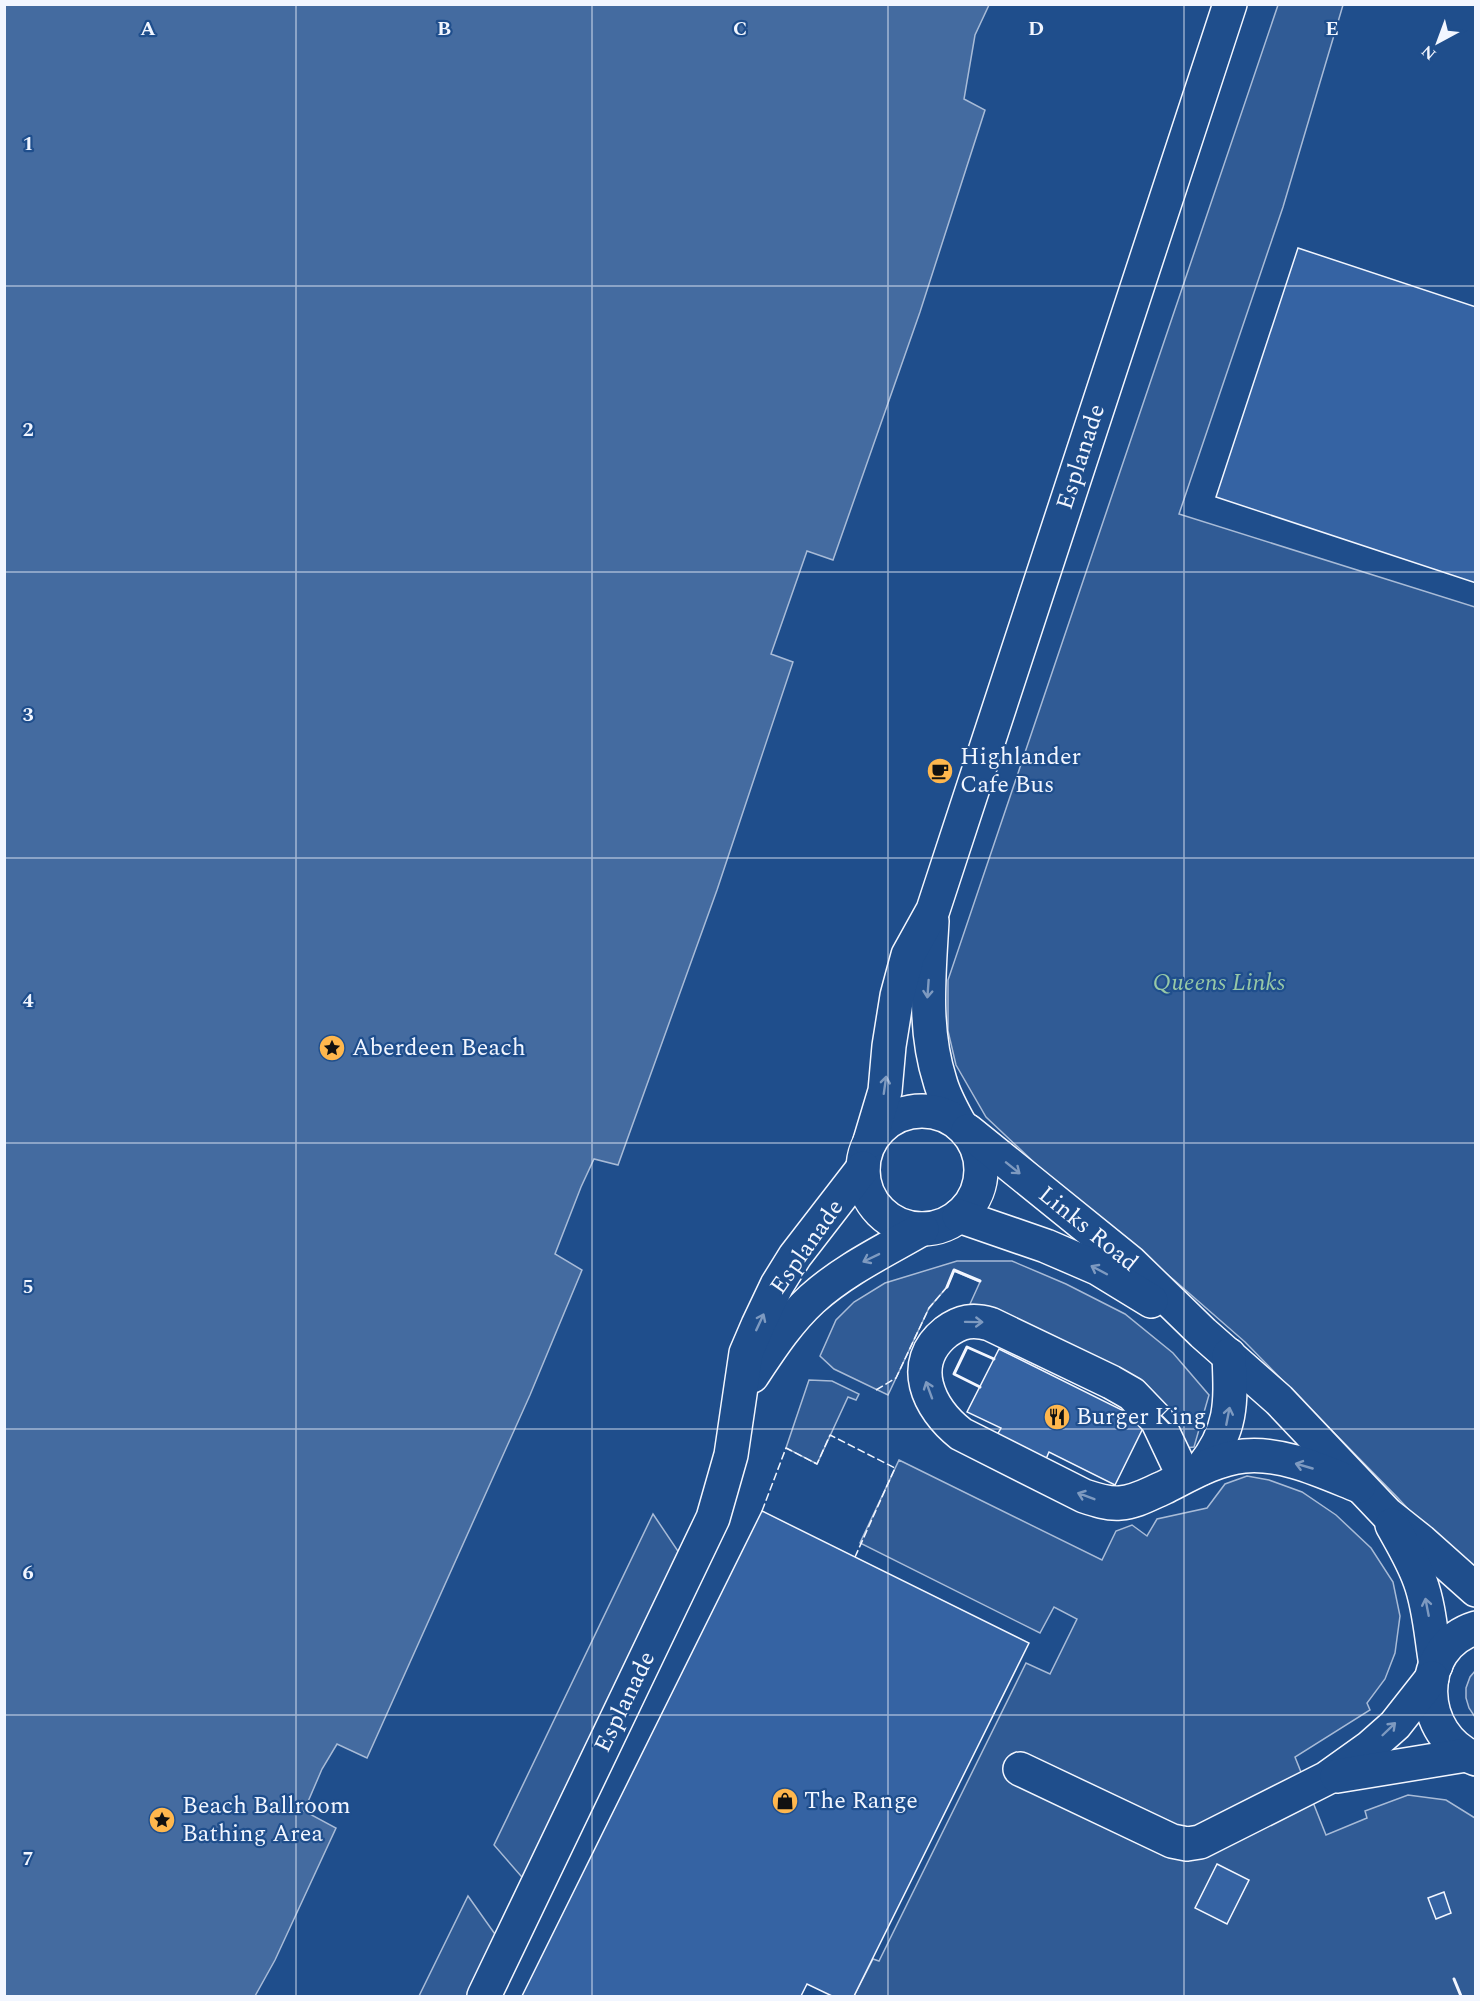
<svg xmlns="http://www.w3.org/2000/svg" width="1480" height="2001" font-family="Spectral,serif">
	<rect width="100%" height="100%" fill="#1f4e8c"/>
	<!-- built -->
	<g fill="#305b95" stroke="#a8bbd7" stroke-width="1.5">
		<path d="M 1278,5 L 1343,5 L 1283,207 L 1179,514 L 1475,607 L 1475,1568 L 1432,1535 L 1398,1498 L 1245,1342 L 1174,1280 L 1058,1185 L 986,1117 L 956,1065 L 948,1031 L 948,980 Z"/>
		<path d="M 957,1261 L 1012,1261 L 1066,1284 L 1125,1314 L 1173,1353 L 1209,1395 L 1194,1447 L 1185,1448 L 1002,1313 L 981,1305 L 970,1304 L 980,1282 L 954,1271 L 947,1287 L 929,1308 L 888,1395 L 834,1369 L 820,1356 L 836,1320 L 854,1302 L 885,1283 Z"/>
		<path d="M 809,1380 L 832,1381 L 859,1394 L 856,1400 L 848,1397 L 817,1464 L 786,1448 Z"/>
		<path d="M 899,1460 L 1102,1560 L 1116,1531 L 1132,1525 L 1147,1536 L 1157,1519 L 1207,1508 L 1225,1484 L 1247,1476 L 1269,1480 L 1302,1492 L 1336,1515 L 1371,1548 L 1393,1582 L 1400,1616 L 1395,1653 L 1385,1679 L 1367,1703 L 1370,1710 L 1295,1757 L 1326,1835 L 1367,1818 L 1365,1811 L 1408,1795 L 1446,1800 L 1475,1818 L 1475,1996 L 854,1996 L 873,1959 L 879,1961 L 1026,1663 L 1050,1674 L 1077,1619 L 1054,1607 L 1040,1633 L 860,1543 Z"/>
		<path d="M 653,1514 L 690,1569 L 534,1891 L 494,1845 Z"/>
		<path d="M 1475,1671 L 1475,1717 L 1469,1708 L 1466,1698 L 1466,1688 L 1470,1677 Z"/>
		<path d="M 468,1896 L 507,1951 L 484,1996 L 419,1996 Z"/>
	</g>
	<!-- water -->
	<path fill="#446ba0" stroke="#a8bbd7" stroke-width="1.5" d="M 5,4 L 989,5 L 975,35 L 964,99 L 985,110 L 920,312 L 833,560 L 807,551 L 771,654 L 793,662 L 717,890 L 618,1165 L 594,1159 L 581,1187 L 555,1254 L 582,1270 L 530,1395 L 367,1758 L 337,1744 L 322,1769 L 304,1811 L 336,1828 L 275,1960 L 255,1996 L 5,1996 Z"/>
	<!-- building -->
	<g fill="#3563a3" stroke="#f2f6ff" stroke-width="1.5">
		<path d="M 1298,248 L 1476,307 L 1476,583 L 1216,497 Z"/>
		<path d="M 999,1349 L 1146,1422 L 1115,1485 L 1049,1452 L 1046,1459 L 997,1435 L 1001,1428 L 967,1412 Z"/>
		<path d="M 762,1511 L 1029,1643 L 854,1996 L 832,1996 L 807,1984 L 801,1996 L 522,1996 Z"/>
		<path d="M 1217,1864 L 1249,1880 L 1227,1924 L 1195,1908 Z"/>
		<path d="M 1444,1892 L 1451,1913 L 1436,1919 L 1428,1898 Z"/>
	</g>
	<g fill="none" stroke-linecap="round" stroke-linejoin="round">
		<defs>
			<g id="minor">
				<path d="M 932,921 C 929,975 923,1028 940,1081 C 944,1096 952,1110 959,1123"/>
				<circle cx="922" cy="1170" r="59"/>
				<path d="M 968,1131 L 1130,1262 L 1203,1333 L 1279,1400 L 1387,1514 L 1421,1541 L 1476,1590"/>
				<path d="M 870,1141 L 885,1091 L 889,1046 L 897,996 L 908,955 L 933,910 L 1230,4"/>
				<path d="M 959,1216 L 1046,1246 L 1097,1268 L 1151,1301"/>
				<path d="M 752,1376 C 770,1349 788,1321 812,1299 C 844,1270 884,1251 922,1229"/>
				<path d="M 1202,1468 C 1233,1429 1231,1402 1229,1355"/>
				<path d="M 1184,1477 L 1157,1420 L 1132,1394 L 1111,1382 L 990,1324 C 973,1319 961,1321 946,1332 C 907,1363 928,1408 961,1434 L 1084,1496 C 1096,1500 1108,1504 1120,1503 C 1136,1502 1149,1494 1163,1488 C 1189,1475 1215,1459 1244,1456 C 1283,1452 1324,1472 1359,1486"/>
				<path d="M 1392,1525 C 1402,1543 1413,1561 1420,1581 C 1430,1608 1431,1637 1436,1665"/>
				<path d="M 1476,1628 C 1414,1647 1417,1736 1476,1759"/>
				<path d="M 1020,1769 L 1172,1841 L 1187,1844 L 1200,1842 L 1327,1778 L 1369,1748 L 1395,1725 L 1432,1678"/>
				<path d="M 1337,1776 L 1466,1755"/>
				<path d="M 484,1996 L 713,1518 L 731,1455 L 746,1353 L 758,1325 L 777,1285 L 795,1256 L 863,1168"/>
			</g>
		</defs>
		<!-- minor casing -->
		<use href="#minor" stroke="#f2f6ff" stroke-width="36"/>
		<!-- minor -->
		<use href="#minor" stroke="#1f4e8c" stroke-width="33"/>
		<!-- fence -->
		<g stroke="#f2f6ff" stroke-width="1.5" stroke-dasharray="8 3" stroke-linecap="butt">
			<path d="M 876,1390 L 896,1378 L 929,1308 L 947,1287"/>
			<path d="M 762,1511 L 786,1448 L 817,1464 L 830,1435 L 895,1468 L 855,1557"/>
		</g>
		<!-- wall -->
		<g stroke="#f2f6ff" stroke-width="3">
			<path d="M 947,1287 L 954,1270 L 980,1281"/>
			<path d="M 980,1387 L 954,1374 L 967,1347 L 994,1359"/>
			<path d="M 1454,1979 L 1461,1996"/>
		</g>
	</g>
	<!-- one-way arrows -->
	<defs><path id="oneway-shaft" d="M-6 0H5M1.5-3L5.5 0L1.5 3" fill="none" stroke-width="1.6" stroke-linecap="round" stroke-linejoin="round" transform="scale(1.5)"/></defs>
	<g stroke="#7e9ac0">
		<use href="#oneway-shaft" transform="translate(928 989) rotate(94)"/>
		<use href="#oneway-shaft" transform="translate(885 1085) rotate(-82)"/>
		<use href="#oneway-shaft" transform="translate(1013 1168) rotate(39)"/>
		<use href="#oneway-shaft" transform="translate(871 1258) rotate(154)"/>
		<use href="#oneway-shaft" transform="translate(1099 1270) rotate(-152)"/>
		<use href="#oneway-shaft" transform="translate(760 1322) rotate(-65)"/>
		<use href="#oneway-shaft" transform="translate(974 1322) rotate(1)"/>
		<use href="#oneway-shaft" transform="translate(929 1390) rotate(-110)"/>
		<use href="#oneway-shaft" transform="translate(1228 1416) rotate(-79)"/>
		<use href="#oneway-shaft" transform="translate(1304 1466) rotate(-164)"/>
		<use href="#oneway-shaft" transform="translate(1086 1496) rotate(-159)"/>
		<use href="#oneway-shaft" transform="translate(1427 1607) rotate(-101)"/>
		<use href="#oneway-shaft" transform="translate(1389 1729) rotate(-44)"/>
	</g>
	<!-- grid -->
	<path fill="none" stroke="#f2f6ff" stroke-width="1.5" stroke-opacity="0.55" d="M 296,4 L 296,1996M 592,4 L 592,1996M 888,4 L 888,1996M 1184,4 L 1184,1996M 4,286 L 1476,286M 4,572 L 1476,572M 4,858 L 1476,858M 4,1143 L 1476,1143M 4,1429 L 1476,1429M 4,1715 L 1476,1715"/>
	<!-- icons -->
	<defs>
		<symbol id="cafe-disc" viewBox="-11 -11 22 22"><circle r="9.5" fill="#ffb74d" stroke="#1f4e8c"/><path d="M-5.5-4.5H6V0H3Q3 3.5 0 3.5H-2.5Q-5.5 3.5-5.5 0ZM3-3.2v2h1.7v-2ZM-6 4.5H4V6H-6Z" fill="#111"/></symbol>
		<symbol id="sight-disc" viewBox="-11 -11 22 22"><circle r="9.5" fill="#ffb74d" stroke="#1f4e8c"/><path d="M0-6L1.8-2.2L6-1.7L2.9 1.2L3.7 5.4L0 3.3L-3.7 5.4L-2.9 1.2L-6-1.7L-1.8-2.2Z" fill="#111"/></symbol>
		<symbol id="restaurant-disc" viewBox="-11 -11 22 22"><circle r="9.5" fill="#ffb74d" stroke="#1f4e8c"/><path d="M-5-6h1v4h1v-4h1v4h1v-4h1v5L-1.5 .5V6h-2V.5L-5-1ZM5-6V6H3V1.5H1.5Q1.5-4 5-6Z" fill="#111"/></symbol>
		<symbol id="shop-disc" viewBox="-11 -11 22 22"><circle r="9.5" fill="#ffb74d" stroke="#1f4e8c"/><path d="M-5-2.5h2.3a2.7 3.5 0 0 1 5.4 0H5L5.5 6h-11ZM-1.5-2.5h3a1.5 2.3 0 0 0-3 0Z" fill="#111"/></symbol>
	</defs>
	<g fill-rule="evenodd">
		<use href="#cafe-disc" x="925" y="756" width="30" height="30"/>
		<use href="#sight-disc" x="317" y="1033" width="30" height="30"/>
		<use href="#restaurant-disc" x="1042" y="1402" width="30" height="30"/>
		<use href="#shop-disc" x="770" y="1786" width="30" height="30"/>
		<use href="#sight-disc" x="147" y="1805" width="30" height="30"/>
	</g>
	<g text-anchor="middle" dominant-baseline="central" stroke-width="4.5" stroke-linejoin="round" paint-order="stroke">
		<!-- street labels -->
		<g font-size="24" fill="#f2f6ff" stroke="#1f4e8c">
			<text transform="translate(1081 457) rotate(-72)">Esplanade</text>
			<text transform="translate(1088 1229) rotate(39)">Links Road</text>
			<text transform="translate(807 1247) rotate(-55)">Esplanade</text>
			<text transform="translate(625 1702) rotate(-64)">Esplanade</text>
		</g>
		<!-- poi labels -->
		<g font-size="24" fill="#f2f6ff" stroke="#1f4e8c" text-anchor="start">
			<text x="960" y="757">Highlander<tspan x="960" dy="28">Cafe Bus</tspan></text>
			<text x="352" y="1048">Aberdeen Beach</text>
			<text x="1076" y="1417">Burger King</text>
			<text x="804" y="1801">The Range</text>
			<text x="182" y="1806">Beach Ballroom<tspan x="182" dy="28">Bathing Area</tspan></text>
		</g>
		<!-- park labels -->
		<g font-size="24" font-style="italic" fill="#97c8a6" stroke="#1f4e8c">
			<text x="1219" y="983">Queens Links</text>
		</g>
	</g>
	<g font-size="20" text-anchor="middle" font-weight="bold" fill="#f2f6ff" stroke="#1f4e8c" stroke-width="4.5" stroke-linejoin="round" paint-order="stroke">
		<text x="148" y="35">A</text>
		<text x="444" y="35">B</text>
		<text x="740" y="35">C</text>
		<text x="1036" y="35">D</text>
		<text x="1332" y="35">E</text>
		<text x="28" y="150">1</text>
		<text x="28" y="436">2</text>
		<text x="28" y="721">3</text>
		<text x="28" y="1007">4</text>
		<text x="28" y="1293">5</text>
		<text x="28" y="1579">6</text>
		<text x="28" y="1865">7</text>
	</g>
	<!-- border -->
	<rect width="1480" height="2001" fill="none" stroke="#f2f6ff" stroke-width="12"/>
	<!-- north arrow -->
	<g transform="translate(1438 42) rotate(221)" stroke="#1f4e8c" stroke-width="4.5" paint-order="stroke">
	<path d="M0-4.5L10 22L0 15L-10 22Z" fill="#f2f6ff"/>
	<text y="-9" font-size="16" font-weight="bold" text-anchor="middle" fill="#f2f6ff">N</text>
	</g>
</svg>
